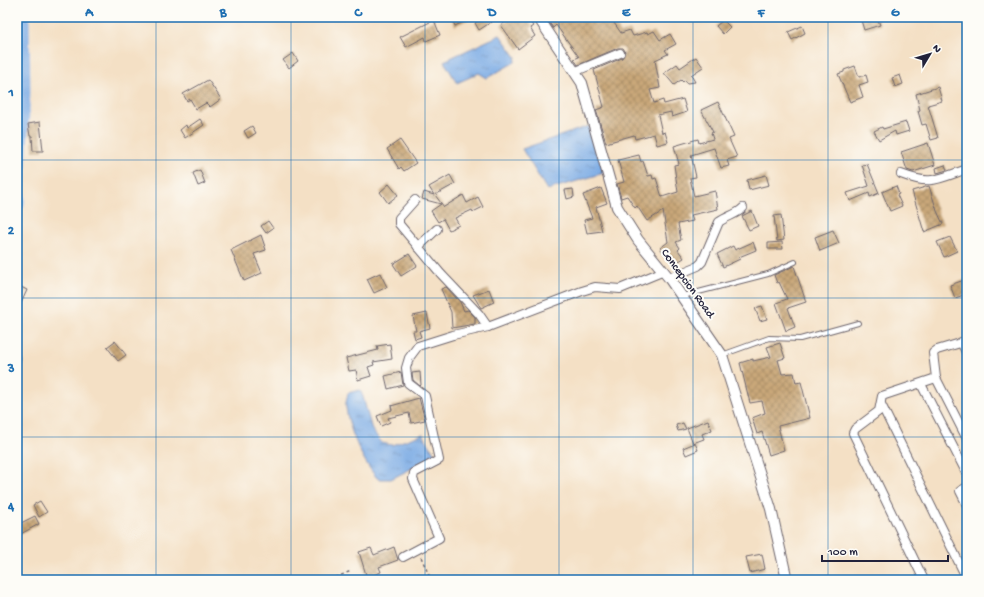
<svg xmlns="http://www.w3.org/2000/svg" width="984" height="597" font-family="'Gochi Hand',sans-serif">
	<defs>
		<pattern id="water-ripples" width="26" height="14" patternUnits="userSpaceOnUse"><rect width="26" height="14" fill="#7aaae4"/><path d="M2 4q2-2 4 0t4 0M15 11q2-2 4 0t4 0" fill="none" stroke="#648aba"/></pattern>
		<pattern id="building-cross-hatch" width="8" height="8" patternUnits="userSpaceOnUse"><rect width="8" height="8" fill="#c9a779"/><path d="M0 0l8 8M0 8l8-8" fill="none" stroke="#a38864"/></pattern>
	</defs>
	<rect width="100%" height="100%" fill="#fdfcf7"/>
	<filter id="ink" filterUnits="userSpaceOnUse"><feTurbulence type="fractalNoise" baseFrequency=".025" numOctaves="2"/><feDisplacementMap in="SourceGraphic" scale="8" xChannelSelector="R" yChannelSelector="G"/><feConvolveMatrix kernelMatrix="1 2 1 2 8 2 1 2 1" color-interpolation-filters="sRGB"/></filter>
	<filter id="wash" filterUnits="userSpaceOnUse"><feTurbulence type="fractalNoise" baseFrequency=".012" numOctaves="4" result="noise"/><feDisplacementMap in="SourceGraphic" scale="16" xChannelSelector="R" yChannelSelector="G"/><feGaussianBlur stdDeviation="0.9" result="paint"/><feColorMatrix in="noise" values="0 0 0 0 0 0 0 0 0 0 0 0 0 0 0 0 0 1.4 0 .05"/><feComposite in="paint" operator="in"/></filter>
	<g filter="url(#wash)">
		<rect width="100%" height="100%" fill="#f4e0c5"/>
		<!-- water -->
		<g fill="url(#water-ripples)" stroke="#4e6690">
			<path d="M 500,35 L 516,57 L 515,62 L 487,78 L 479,73 L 457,83 L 444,61 Z"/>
			<path d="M 589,126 L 604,173 L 547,190 L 522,149 Z"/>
			<path d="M 17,356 L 21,356 L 23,360 L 17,380 Z"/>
			<path d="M 360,390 L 363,397 L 372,430 L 382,443 L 392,445 L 423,434 L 436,456 L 391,479 L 378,479 C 363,463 349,430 346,408 C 345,404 347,398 348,393 Z"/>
		</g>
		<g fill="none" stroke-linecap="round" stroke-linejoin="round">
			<!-- river -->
			<path stroke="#7aaae4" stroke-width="15" d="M 17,204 L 23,92 L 22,17"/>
		</g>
		<g id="blocks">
			<!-- building -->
			<g fill="url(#building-cross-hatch)">
				<path d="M 451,17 L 473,17 L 455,26 Z"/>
				<path d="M 484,17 L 499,17 L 479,30 L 475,23 Z"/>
				<path d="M 512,17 L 527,17 L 533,26 L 530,28 L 535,36 L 518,49 L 501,25 Z"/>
				<path d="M 556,17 L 610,17 L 621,33 L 630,30 L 633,36 L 647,32 L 648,34 L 654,31 L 660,40 L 670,34 L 676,44 L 665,50 L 668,54 L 655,60 L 660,88 L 650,90 L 654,103 L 663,100 L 664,104 L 683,99 L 687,112 L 672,117 L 671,112 L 658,115 L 662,133 L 665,132 L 668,142 L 657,145 L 654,134 L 635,139 L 634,135 L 606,143 L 596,110 L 604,107 L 594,70 L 622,58 L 625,51 L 623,48 L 618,48 L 578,65 L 574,59 L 579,57 L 556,25 L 553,28 L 549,22 Z"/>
				<path d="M 860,17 L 877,17 L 880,25 L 864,30 Z"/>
				<path d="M 434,20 L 440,35 L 426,41 L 425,37 L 406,47 L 400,37 Z"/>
				<path d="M 723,20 L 730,27 L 723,34 L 716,26 Z"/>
				<path d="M 802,26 L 805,33 L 792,40 L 788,32 Z"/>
				<path d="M 293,53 L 298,61 L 289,68 L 283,60 Z"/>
				<path d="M 696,57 L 703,67 L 691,75 L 695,82 L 687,83 L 685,80 L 683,82 L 681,80 L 674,85 L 664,73 L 677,64 L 680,68 Z"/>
				<path d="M 855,66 L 859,77 L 866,75 L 868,82 L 859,85 L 863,97 L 850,102 L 838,74 L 844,72 L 844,70 Z"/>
				<path d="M 900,75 L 903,84 L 895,87 L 892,78 Z"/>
				<path d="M 208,80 L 221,99 L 210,107 L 206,103 L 196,109 L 190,99 L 187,101 L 183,94 Z"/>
				<path d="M 938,87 L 942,101 L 928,105 L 938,138 L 931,140 L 926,124 L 922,125 L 918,111 L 920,110 L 916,94 Z"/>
				<path d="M 718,102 L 734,137 L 729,139 L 737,157 L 727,160 L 729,166 L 721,168 L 714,148 L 691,155 L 696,177 L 690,178 L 694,196 L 715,191 L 718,209 L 691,215 L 693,221 L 678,224 L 681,240 L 676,242 L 680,248 L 678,250 L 684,258 L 674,264 L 669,256 L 667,257 L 660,248 L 668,242 L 663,211 L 647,221 L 637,206 L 635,208 L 627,196 L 621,198 L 617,184 L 624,182 L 618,160 L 639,155 L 641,162 L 643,161 L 648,176 L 652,175 L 653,179 L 656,178 L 662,197 L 678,192 L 674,165 L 679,164 L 674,146 L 698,139 L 699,143 L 713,139 L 711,133 L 713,132 L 701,110 Z"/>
				<path d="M 200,119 L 204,125 L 185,138 L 180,130 L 186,125 L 187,128 Z"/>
				<path d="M 40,122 L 43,151 L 33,151 L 32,136 L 30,136 L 28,124 Z"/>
				<path d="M 906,122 L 909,131 L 896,135 L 895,131 L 879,140 L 874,131 L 882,127 L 883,129 Z"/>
				<path d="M 252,126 L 256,133 L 248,138 L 244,131 Z"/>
				<path d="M 400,140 L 416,163 L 404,171 L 401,167 L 399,169 L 387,149 Z"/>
				<path d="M 928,143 L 935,165 L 913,172 L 907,170 L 901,152 Z"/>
				<path d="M 867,164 L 879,193 L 870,197 L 869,193 L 850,201 L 847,193 L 869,186 L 862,165 Z"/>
				<path d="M 945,165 L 947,170 L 937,173 L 936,168 Z"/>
				<path d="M 200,170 L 205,183 L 198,186 L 193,173 Z"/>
				<path d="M 450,175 L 455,184 L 435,195 L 444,207 L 463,195 L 467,203 L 478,197 L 483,207 L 473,212 L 472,210 L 455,218 L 459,225 L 449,230 L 443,219 L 438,222 L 431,211 L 441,204 L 422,199 L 424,192 L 434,195 L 429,187 Z"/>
				<path d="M 766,175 L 769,185 L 749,190 L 747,180 Z"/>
				<path d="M 389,184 L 398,195 L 388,203 L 380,192 Z"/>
				<path d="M 896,186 L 899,194 L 897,195 L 902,206 L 890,211 L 882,192 Z"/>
				<path d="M 929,186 L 937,211 L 943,224 L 924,232 L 912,191 Z"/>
				<path d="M 601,188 L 607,203 L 596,207 L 602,231 L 587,233 L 584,220 L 592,218 L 583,195 Z"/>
				<path d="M 573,189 L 574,197 L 567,199 L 565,190 Z"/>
				<path d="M 752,211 L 758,226 L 749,230 L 742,216 Z"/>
				<path d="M 781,215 L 784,240 L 777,241 L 774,216 Z"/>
				<path d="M 268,221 L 273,228 L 266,233 L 261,226 Z"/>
				<path d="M 833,230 L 839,243 L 820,251 L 815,237 Z"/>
				<path d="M 261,235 L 266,250 L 254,254 L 262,273 L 244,281 L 231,250 Z"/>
				<path d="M 950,237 L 957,251 L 944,257 L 937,242 Z"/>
				<path d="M 753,242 L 756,250 L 739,257 L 740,259 L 723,267 L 717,254 L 733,246 L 735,250 Z"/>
				<path d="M 782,242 L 783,249 L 768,249 L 768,243 Z"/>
				<path d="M 409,254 L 417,266 L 401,276 L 393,264 Z"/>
				<path d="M 794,266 L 806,302 L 788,308 L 795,327 L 786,331 L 776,303 L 787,299 L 779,282 L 777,283 L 774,275 Z"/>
				<path d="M 380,273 L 387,287 L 374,293 L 367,279 Z"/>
				<path d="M 967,279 L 967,294 L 955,298 L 950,285 Z"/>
				<path d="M 17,285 L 27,290 L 17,312 Z"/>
				<path d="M 446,287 L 460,302 L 464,311 L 468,310 L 475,317 L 475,324 L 452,328 L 451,312 L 441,289 Z"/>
				<path d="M 489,289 L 494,302 L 481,308 L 473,295 Z"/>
				<path d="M 762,306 L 767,319 L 760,321 L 755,308 Z"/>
				<path d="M 427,313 L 430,328 L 419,331 L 421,337 L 415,339 L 413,331 L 416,331 L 413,316 Z"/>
				<path d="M 115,341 L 126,355 L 118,361 L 107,347 Z"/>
				<path d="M 780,343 L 785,358 L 778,360 L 782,374 L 794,373 L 796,383 L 801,382 L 810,418 L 778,426 L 784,450 L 769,455 L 762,432 L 757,434 L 752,418 L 765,413 L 762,401 L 750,403 L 740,363 L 753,359 L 753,361 L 771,357 L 767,347 Z"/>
				<path d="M 390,344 L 392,359 L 373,362 L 374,365 L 368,367 L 371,376 L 358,380 L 356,370 L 349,371 L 346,358 L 378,350 L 377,346 Z"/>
				<path d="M 401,372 L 403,385 L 388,389 L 385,376 Z"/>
				<path d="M 420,372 L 421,385 L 420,386 L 413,380 L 412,373 Z"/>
				<path d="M 419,398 L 425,420 L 411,423 L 409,413 L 388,418 L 390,422 L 381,426 L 377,416 L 392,410 L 391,406 Z"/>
				<path d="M 708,420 L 712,430 L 702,434 L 704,439 L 693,443 L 687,428 Z"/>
				<path d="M 683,423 L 686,429 L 678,431 L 676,425 Z"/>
				<path d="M 695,443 L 698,450 L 686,455 L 683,448 Z"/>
				<path d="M 40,501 L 47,512 L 39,517 L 33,505 Z"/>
				<path d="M 35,516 L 39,524 L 17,536 L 17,525 Z"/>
				<path d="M 394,547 L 398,560 L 379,567 L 381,572 L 367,578 L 359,552 L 371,548 L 374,555 Z"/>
				<path d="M 762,554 L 765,569 L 750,573 L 746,557 Z"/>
			</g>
		</g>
	</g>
	<g filter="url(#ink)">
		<use href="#blocks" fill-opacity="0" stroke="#6c646b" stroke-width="1"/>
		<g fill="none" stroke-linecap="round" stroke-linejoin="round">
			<defs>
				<g id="service">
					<path d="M 683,296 L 768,274 L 795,262"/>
					<path d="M 722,355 L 769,338 L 800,339 L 858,323"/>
				</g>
				<g id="minor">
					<path d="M 574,72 L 620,53"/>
					<path d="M 901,174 C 932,186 937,179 967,169"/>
					<path d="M 415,200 L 399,218 L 399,224 L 441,274 L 479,314 L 488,327"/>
					<path d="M 418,247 L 437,229"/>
					<path d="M 669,278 L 698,266 L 702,262 L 719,222 C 727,216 736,215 743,208"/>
					<path d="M 961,342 L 967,354"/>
					<path d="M 936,378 L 967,439"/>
					<path d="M 921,384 L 967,474"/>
					<path d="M 881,404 L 967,579"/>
					<path d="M 967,487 L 960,491 L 967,505"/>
					<path d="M 403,557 L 439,538 L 413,479 L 414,473 L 439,460 L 425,396 L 408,383 L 406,368 L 409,358 L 418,346 L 453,335 L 488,327 L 582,291 L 595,287 L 620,289 L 664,271"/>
					<path d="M 924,580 L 853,433 L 855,429 L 879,411 L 882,396 L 936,378 L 933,353 L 937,350 L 967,341"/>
				</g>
				<path id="tertiary" d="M 538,17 L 582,83 L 617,207 L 638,240 L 669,278 L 722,355 L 771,509 L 787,580"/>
			</defs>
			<!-- service casing -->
			<use href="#service" stroke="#6c646b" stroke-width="6"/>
			<!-- minor casing -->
			<use href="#minor" stroke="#6c646b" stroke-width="10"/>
			<!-- tertiary casing -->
			<use href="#tertiary" stroke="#6c646b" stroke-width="12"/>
			<!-- path -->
			<g stroke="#6c646b" stroke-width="1.5" stroke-dasharray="3 3" stroke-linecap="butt">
				<path d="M 421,557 L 431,580"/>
				<path d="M 330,580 L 351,571"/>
			</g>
			<!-- service -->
			<use href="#service" stroke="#fff" stroke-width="4"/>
			<!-- minor -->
			<use href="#minor" stroke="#fff" stroke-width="8"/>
			<!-- tertiary -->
			<use href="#tertiary" stroke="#fff" stroke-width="10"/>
		</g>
	</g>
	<!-- grid -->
	<path fill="none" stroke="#1f6fb2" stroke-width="1" stroke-opacity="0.55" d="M 156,17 L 156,580M 291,17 L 291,580M 425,17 L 425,580M 559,17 L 559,580M 693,17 L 693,580M 828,17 L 828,580M 17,160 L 967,160M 17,298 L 967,298M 17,437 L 967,437"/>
	<g text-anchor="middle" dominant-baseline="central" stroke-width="4" stroke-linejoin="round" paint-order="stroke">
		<!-- street labels -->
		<g font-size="12" fill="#22223b" stroke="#fdfcf7">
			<text transform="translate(687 284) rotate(54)">Concepcion Road</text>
		</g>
	</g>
	<!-- margin -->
	<rect width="984" height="597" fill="none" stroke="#fdfcf7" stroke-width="44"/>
	<!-- north arrow -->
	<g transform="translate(930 54) rotate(52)" stroke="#fdfcf7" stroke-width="3" paint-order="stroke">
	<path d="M0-3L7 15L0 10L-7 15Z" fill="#22223b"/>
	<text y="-6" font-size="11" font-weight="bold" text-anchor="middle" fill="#22223b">N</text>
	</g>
	<!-- scale -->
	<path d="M822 555v6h126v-6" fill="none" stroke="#22223b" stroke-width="2"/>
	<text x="828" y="555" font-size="12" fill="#22223b" stroke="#fdfcf7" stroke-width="3" paint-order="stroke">100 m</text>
	<rect x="22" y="22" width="940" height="553" fill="none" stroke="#1f6fb2" stroke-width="1.5"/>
	<g font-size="13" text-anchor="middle" font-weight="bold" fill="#1f6fb2">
		<text x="89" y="16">A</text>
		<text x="223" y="16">B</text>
		<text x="358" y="16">C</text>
		<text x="492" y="16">D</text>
		<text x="626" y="16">E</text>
		<text x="761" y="16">F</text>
		<text x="895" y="16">G</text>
		<text x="11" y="96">1</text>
		<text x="11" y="234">2</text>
		<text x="11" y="372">3</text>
		<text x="11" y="510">4</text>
	</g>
</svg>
